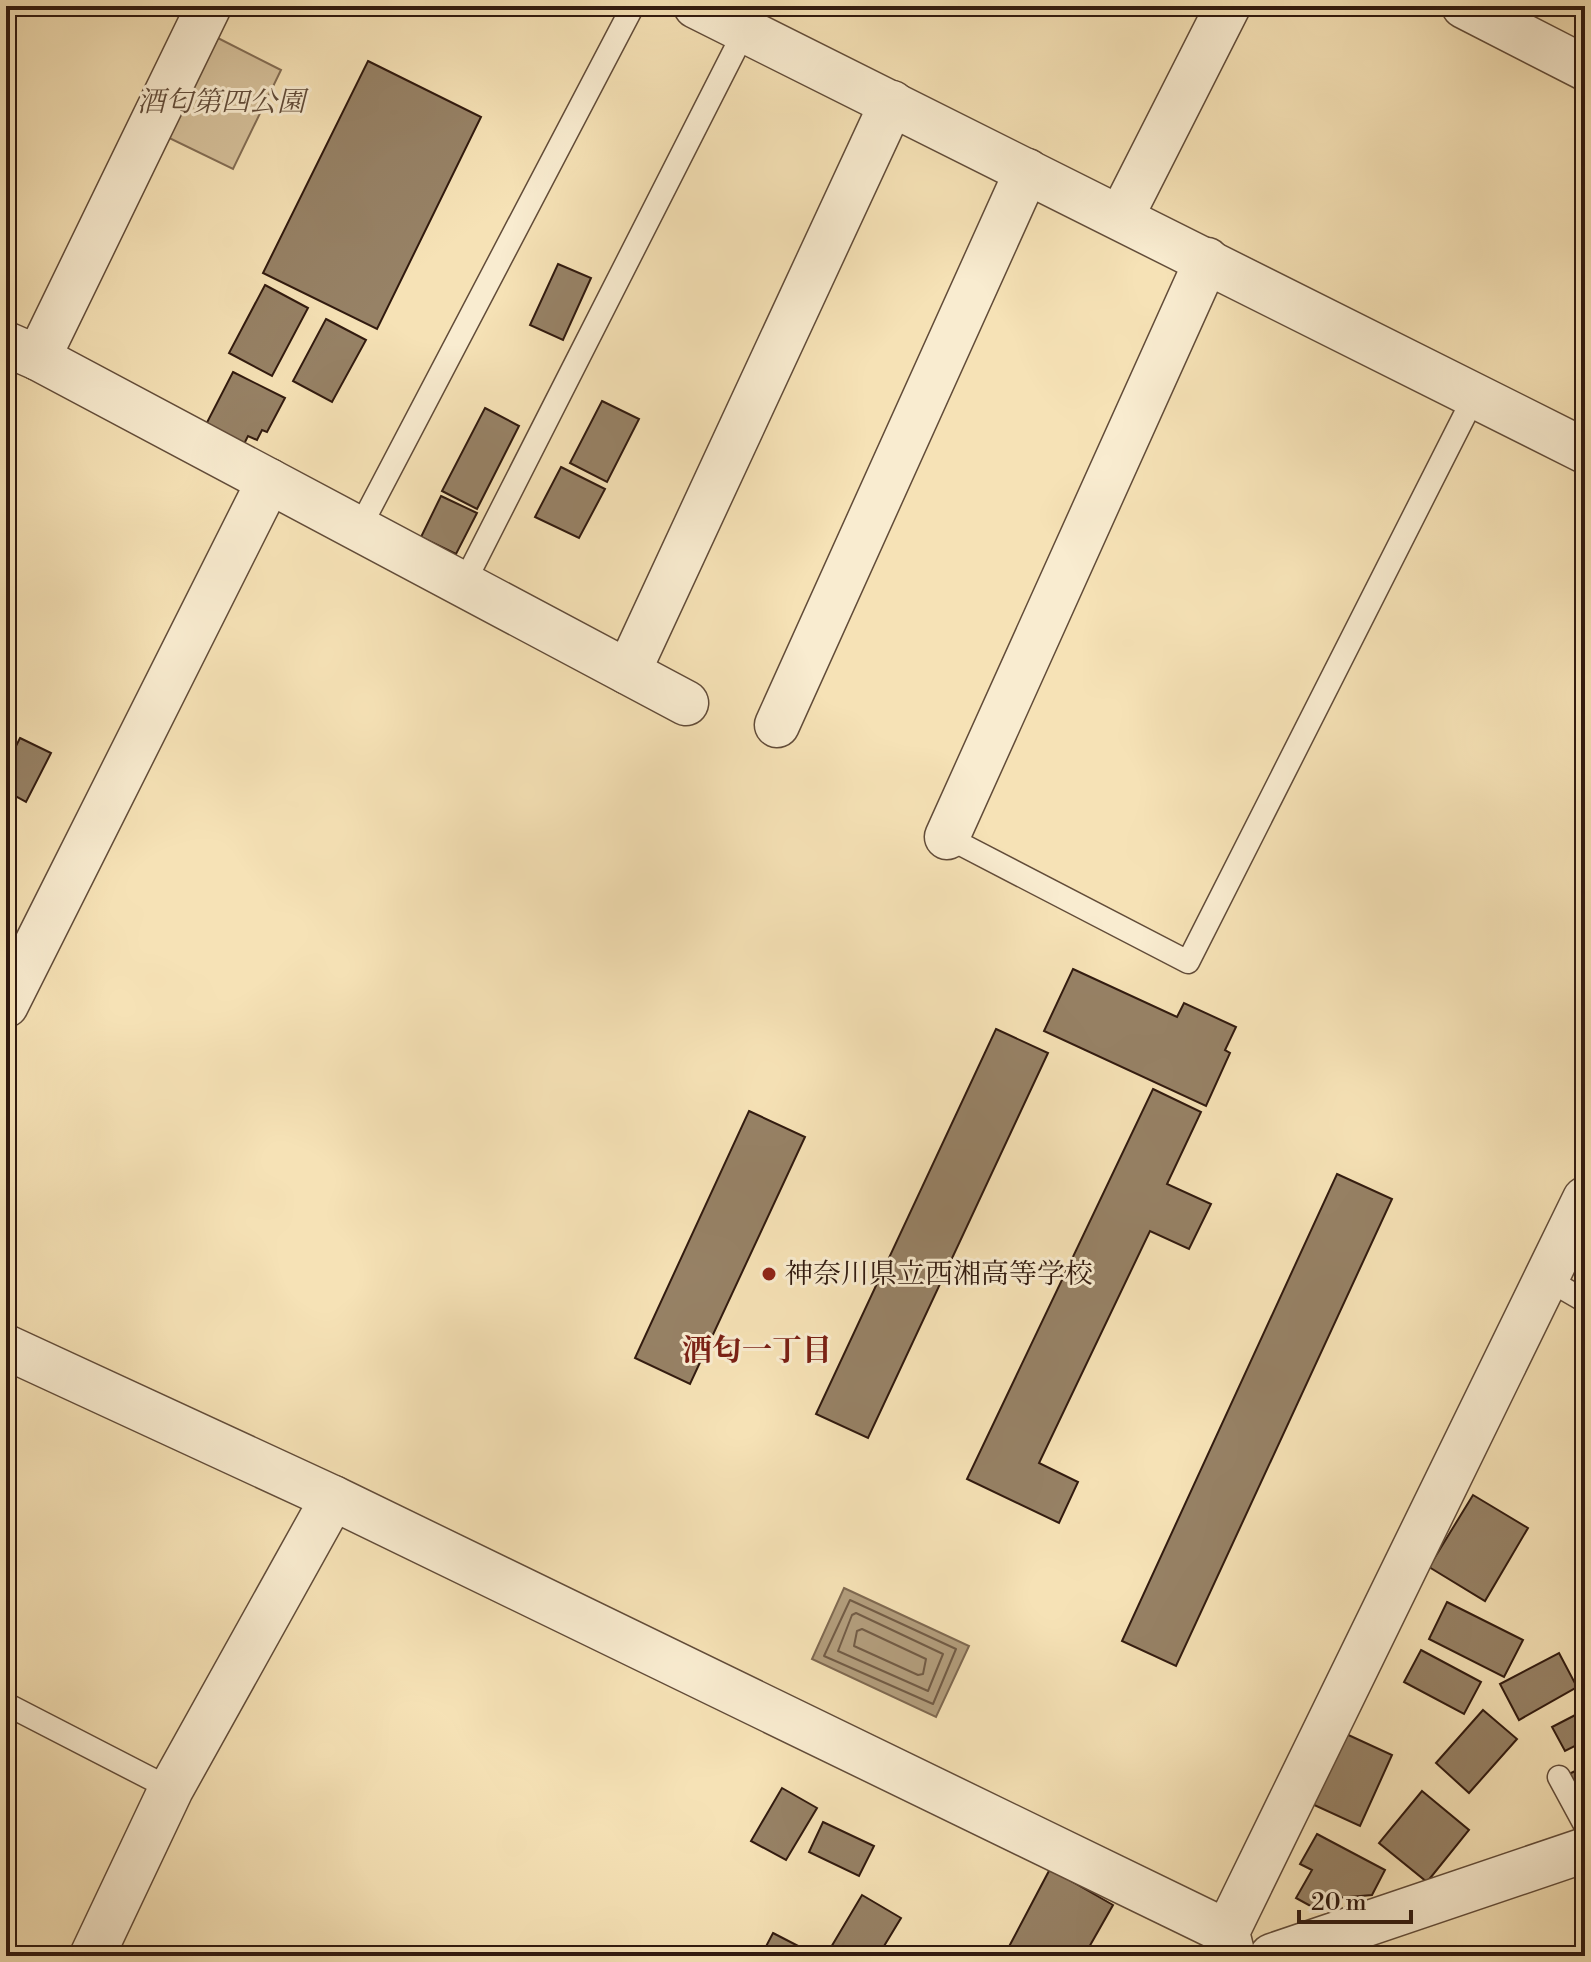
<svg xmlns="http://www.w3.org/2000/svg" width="1591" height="1962" font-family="'Libre Bodoni','Noto Serif JP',serif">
	<rect width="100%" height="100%" fill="#f6e2b6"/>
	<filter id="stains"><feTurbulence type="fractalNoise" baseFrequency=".0025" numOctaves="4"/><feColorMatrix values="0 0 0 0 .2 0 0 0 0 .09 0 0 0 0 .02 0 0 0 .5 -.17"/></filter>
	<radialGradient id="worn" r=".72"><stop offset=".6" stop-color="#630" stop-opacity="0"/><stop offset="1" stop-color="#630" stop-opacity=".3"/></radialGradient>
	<!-- green -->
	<path fill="#d5c09a" stroke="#836d54" stroke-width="2" d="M 208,33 L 281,70 L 233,169 L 161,134 Z"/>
	<!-- water -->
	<path fill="#b39e7d" stroke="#7f6951" stroke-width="2" d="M 844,1588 L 969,1646 L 936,1717 L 812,1659 Z"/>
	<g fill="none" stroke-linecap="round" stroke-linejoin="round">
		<!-- shore -->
		<g stroke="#725c46" stroke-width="2">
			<path d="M 850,1600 L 956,1649 L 933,1704 L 824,1656 Z"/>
			<path d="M 856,1613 L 943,1654 L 928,1691 L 838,1651 L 852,1615 Z"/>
			<path d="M 862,1629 L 926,1659 L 923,1674 L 918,1675 L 854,1646 L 857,1631 Z"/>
		</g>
	</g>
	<!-- building -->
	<g fill="#978266" stroke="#311a0f" stroke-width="2">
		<path d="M 368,61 L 481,117 L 377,329 L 263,273 Z"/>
		<path d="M 558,264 L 591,278 L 563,340 L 530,325 Z"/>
		<path d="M 265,285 L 308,308 L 272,376 L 229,353 Z"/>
		<path d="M 326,319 L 366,340 L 332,402 L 293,381 Z"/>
		<path d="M 233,372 L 285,398 L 267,432 L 262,430 L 257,440 L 248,436 L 238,456 L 200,436 Z"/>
		<path d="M 602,401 L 639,419 L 607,482 L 570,463 Z"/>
		<path d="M 485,408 L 519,426 L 477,509 L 442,491 Z"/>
		<path d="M 561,467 L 605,489 L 579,538 L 535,517 Z"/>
		<path d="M 441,496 L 477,513 L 456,554 L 421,537 Z"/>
		<path d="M 20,738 L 51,753 L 26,802 L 6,791 L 6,766 Z"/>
		<path d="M 1073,969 L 1177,1017 L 1184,1003 L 1236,1027 L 1225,1050 L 1230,1053 L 1206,1106 L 1044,1031 Z"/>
		<path d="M 996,1029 L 1048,1053 L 868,1438 L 816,1414 Z"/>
		<path d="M 1153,1089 L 1201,1112 L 1167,1184 L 1211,1204 L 1189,1249 L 1150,1231 L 1039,1463 L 1078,1482 L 1059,1523 L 967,1479 Z"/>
		<path d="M 749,1111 L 805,1137 L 690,1384 L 635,1358 Z"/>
		<path d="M 1337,1174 L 1392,1199 L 1176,1666 L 1122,1641 Z"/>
		<path d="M 1473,1495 L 1528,1528 L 1485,1601 L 1429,1567 Z"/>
		<path d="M 1447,1602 L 1523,1640 L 1504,1677 L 1429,1639 Z"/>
		<path d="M 1421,1650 L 1481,1682 L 1464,1714 L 1404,1682 Z"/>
		<path d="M 1559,1653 L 1577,1687 L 1519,1720 L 1500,1684 Z"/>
		<path d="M 1483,1710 L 1517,1739 L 1469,1793 L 1436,1763 Z"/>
		<path d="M 1585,1710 L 1585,1741 L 1565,1751 L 1552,1727 Z"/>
		<path d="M 1344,1733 L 1392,1755 L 1360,1826 L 1312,1804 Z"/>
		<path d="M 1585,1766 L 1585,1807 L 1569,1774 Z"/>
		<path d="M 782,1788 L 817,1808 L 786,1860 L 751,1841 Z"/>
		<path d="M 1422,1791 L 1469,1830 L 1427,1882 L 1379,1843 Z"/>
		<path d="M 823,1822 L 874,1846 L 859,1876 L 809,1852 Z"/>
		<path d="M 1317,1834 L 1385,1870 L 1372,1895 L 1326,1899 L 1316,1909 L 1296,1898 L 1312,1870 L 1300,1864 Z"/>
		<path d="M 1050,1869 L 1113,1905 L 1084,1956 L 1004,1956 Z"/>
		<path d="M 862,1895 L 901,1918 L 878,1956 L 830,1956 L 827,1954 Z"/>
		<path d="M 773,1933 L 806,1950 L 803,1956 L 761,1956 Z"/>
	</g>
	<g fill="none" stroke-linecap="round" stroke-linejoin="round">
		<defs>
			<g id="service">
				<path d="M 359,529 L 633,6"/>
				<path d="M 463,585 L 745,30"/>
				<path d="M 947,837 L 1188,962 L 1474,397"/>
				<path d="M 1547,1279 L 1585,1301"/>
				<path d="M 6,1704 L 171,1789"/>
				<path d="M 1559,1777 L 1585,1825"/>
			</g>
			<g id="minor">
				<path d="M 696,6 L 1585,451"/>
				<path d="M 1464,6 L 1585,68"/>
				<path d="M 1121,217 L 1228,6"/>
				<path d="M 6,344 L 38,358 L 209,6"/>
				<path d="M 38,358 L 686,703"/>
				<path d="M 628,672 L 892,103"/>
				<path d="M 777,725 L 1027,171"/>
				<path d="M 947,837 L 1207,260"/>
				<path d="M 6,1005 L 269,481"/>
				<path d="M 6,1347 L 333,1498 L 171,1789 L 92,1956"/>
				<path d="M 333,1498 L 1227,1932"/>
				<path d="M 1272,1956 L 1585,1850"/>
			</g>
			<path id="tertiary" d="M 1233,1956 L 1227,1932 L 1585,1199"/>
		</defs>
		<!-- service casing -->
		<use href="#service" stroke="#624c39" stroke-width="25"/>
		<!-- minor casing -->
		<use href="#minor" stroke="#624c39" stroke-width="47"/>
		<!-- tertiary casing -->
		<use href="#tertiary" stroke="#624c39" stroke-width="47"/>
		<!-- service -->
		<use href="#service" stroke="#f9ecd0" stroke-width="22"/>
		<!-- minor -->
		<use href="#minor" stroke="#f9ecd0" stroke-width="44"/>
		<!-- tertiary -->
		<use href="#tertiary" stroke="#f9ecd0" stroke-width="44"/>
	</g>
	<!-- markers -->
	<circle fill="#8f2418" stroke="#f9ecd0" stroke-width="3" cx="769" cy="1274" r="8"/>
	<g text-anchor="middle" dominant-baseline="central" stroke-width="6" stroke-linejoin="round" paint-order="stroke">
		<!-- park labels -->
		<g font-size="28" font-style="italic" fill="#624c39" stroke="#f9ecd0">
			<text x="221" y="102">酒匂第四公園</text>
		</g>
		<!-- poi labels -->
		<g font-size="28" fill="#311a0f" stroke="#f9ecd0" text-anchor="start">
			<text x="785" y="1274">神奈川県立西湘高等学校</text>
		</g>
		<!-- neighbourhood labels -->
		<g font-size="30" font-weight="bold" fill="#7a1f14" stroke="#f9ecd0">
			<text x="757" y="1351">酒匂一丁目</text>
		</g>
	</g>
	<!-- margin -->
	<rect width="1591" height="1962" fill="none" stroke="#f6e2b6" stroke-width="32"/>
	<rect x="8" y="8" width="1575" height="1946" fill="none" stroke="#311a0f" stroke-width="4"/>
	<rect x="16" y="16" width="1559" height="1930" fill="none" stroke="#311a0f" stroke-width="2"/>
	<!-- scale -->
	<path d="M1299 1910v12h112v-12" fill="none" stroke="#311a0f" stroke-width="4"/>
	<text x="1311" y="1910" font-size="24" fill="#311a0f" stroke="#f9ecd0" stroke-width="6" paint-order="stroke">20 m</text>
	<rect width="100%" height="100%" filter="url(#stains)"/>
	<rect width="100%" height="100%" fill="url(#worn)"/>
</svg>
